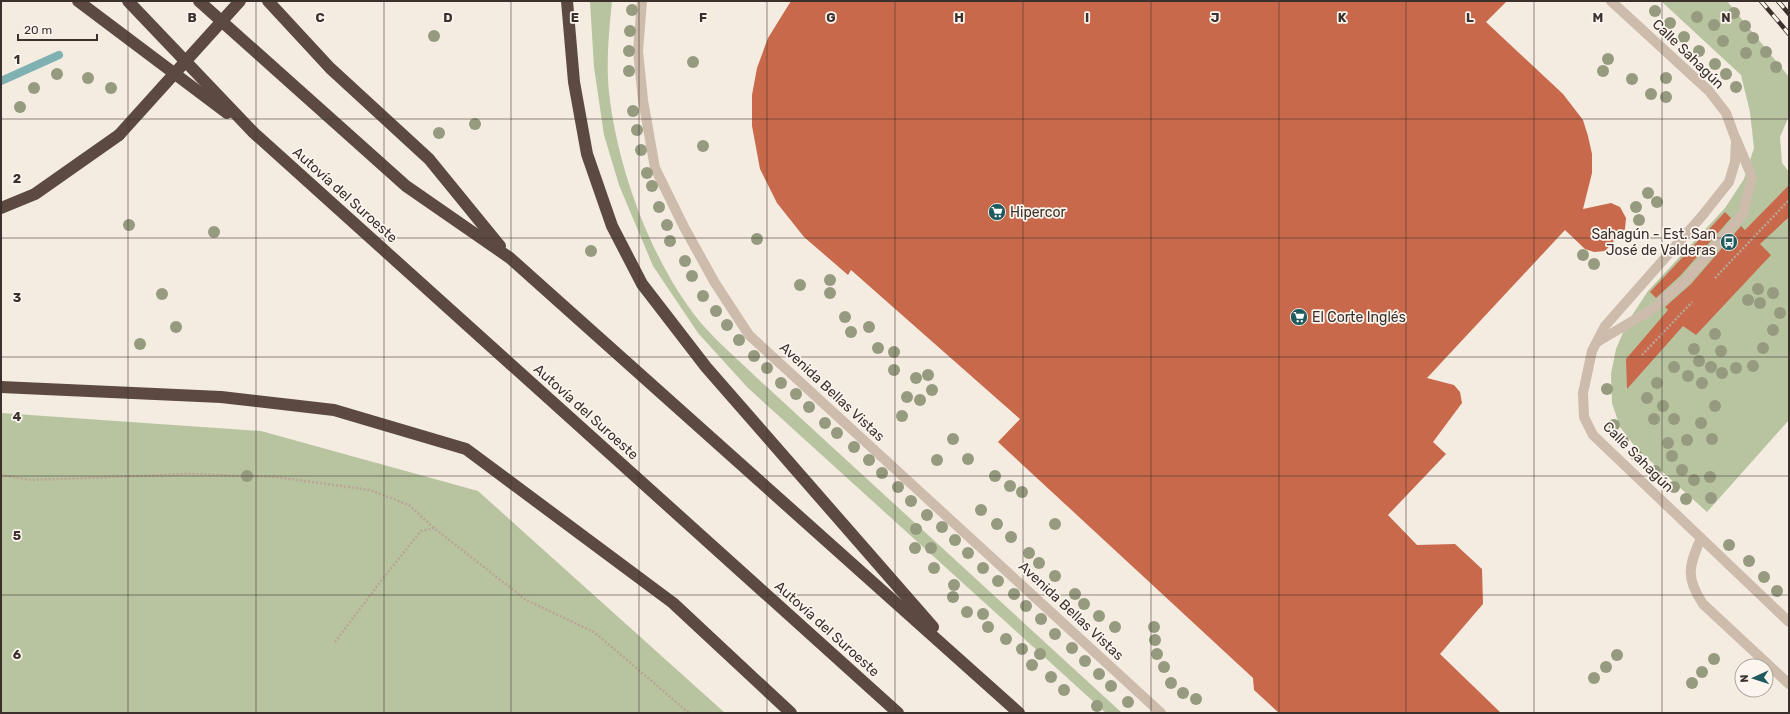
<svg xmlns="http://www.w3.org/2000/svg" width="1790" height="714" font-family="Rubik,sans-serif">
	<rect width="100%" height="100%" fill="#f4ebe1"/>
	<!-- green -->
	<g fill="#b8c4a0">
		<path d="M 590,1 L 612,1 C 609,29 606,64 609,92 C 617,168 652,264 701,323 C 718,343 739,360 757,378 L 1122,713 L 1106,713 L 748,388 L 698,333 L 653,266 L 619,185 L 604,135 L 594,67 Z"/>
		<path d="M 1661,1 L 1727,1 L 1789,77 L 1789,116 L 1780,137 L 1782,163 L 1789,172 L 1789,420 L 1707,512 L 1636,448 L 1620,427 L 1612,403 L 1611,374 L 1616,349 L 1627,323 L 1648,291 L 1725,208 L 1744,179 L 1754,148 L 1750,112 L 1741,75 Z"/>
		<path d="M 1,413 L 261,431 L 478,491 L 725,713 L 1,713 Z"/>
	</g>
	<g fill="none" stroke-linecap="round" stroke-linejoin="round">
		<!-- stream -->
		<path stroke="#7fb0b2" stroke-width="8" d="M 1,81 L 59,55"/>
	</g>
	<!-- building -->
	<g fill="#c8694b">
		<path d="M 791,1 L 1507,1 L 1486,22 L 1563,94 L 1583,120 L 1588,136 L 1592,154 L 1592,173 L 1583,209 L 1611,203 L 1620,207 L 1626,218 L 1625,229 L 1605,251 L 1594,252 L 1585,249 L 1565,230 L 1427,378 L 1454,385 L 1460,392 L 1462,403 L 1433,442 L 1446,454 L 1388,515 L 1417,545 L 1455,544 L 1482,569 L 1483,604 L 1440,654 L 1501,713 L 1279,713 L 1254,690 L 1253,678 L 998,442 L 1020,419 L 851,270 L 848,275 L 804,237 L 777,203 L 760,169 L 752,126 L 752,95 L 757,68 L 768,38 Z"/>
		<path d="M 1789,185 L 1789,217 L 1760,244 L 1771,255 L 1696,335 L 1683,326 L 1627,389 L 1626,359 L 1668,310 L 1665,307 L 1691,284 L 1741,226 L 1745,230 Z"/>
		<path d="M 1725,212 L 1731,218 L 1681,275 L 1656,298 L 1650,292 Z"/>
	</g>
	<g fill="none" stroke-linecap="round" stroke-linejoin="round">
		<!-- path -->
		<g stroke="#b9a596" stroke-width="2.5" stroke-dasharray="2 2" stroke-linecap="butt">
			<path d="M 1715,278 L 1789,200"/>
			<path d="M 1642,355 L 1692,302"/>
			<path d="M 1,475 L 32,480 L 189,474 L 276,477 L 370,490 L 409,505 L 434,528"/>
			<path d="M 335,642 L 384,577 L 421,531 L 434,528 L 526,600 L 594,632 L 689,713"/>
		</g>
		<!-- service -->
		<g stroke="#cdbbac" stroke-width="10">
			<path d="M 1597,342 L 1653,309 L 1686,280 L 1743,214 L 1752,177 L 1736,139"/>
			<path d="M 1701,538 C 1689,566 1685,577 1703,604 L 1789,684"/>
		</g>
		<!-- minor -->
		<g stroke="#cdbbac" stroke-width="10">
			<path d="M 642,1 L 638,51 L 643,100 L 655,168 L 684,227 L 715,283 L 749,335 L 1161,713"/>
			<path d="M 1611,1 L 1709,91 L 1726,113 L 1736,140 L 1735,162 L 1729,182 L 1702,216 L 1605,326 L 1592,351 L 1583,393 L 1584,417 L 1593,435 L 1789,622"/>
		</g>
		<!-- motorway -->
		<g stroke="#5c4a42" stroke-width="12">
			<path d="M 78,1 L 227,113"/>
			<path d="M 128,1 L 254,133 L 898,713"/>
			<path d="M 199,1 L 406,186 L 510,258 L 1019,713"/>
			<path d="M 268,1 L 330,68 L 429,159 L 500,246"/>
			<path d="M 567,1 L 574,82 L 587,154 L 612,226 L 642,284 L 706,367 L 933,627"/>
			<path d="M 1,208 L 35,194 L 119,135"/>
			<path d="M 1,387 L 221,397 L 334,410 L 466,449 L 673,603 L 791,713"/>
		</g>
		<defs>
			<g id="rail">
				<path d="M 1761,1 L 1789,34"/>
				<path d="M 1778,1 L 1789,14"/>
			</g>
		</defs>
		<!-- rail casing -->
		<use href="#rail" stroke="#3b302b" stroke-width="4.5"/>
		<!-- rail -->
		<use href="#rail" stroke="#fbf5ee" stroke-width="3" stroke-dasharray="9" stroke-linecap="butt"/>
		<!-- motorway-bridge -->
		<path stroke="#5c4a42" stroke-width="12" d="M 119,135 L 240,1"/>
	</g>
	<!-- trees -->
	<g fill="#969b7f">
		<circle cx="632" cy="10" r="6"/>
		<circle cx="1655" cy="11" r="6"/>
		<circle cx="1734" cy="13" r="6"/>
		<circle cx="1697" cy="17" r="6"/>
		<circle cx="1670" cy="23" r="6"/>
		<circle cx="1714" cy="25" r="6"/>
		<circle cx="1745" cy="26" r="6"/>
		<circle cx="630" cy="31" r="6"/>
		<circle cx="434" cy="36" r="6"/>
		<circle cx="1684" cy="37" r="6"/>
		<circle cx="1753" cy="38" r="6"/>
		<circle cx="1723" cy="41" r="6"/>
		<circle cx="629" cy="51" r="6"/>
		<circle cx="1699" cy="51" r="6"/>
		<circle cx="1766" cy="52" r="6"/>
		<circle cx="1746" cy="53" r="6"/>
		<circle cx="1608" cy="59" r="6"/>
		<circle cx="693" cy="62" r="6"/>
		<circle cx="1715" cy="64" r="6"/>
		<circle cx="1776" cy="67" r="6"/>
		<circle cx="629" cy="71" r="6"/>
		<circle cx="1603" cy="71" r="6"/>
		<circle cx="57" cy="74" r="6"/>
		<circle cx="1726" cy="74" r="6"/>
		<circle cx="88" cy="78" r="6"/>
		<circle cx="1666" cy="78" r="6"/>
		<circle cx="1632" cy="79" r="6"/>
		<circle cx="1736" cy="87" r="6"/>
		<circle cx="34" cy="88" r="6"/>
		<circle cx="111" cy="88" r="6"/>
		<circle cx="1651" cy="94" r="6"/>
		<circle cx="1666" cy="97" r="6"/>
		<circle cx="20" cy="107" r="6"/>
		<circle cx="633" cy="111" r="6"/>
		<circle cx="475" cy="124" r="6"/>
		<circle cx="637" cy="130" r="6"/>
		<circle cx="439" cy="133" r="6"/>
		<circle cx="703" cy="146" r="6"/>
		<circle cx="641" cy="150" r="6"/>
		<circle cx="647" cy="173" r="6"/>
		<circle cx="652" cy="186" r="6"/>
		<circle cx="1648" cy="193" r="6"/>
		<circle cx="1657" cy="202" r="6"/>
		<circle cx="659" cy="207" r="6"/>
		<circle cx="1636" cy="207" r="6"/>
		<circle cx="1639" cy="220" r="6"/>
		<circle cx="129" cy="225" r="6"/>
		<circle cx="667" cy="225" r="6"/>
		<circle cx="214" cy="232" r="6"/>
		<circle cx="757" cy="239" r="6"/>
		<circle cx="670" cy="241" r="6"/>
		<circle cx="591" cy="251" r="6"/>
		<circle cx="1583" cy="255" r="6"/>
		<circle cx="685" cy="261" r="6"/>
		<circle cx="1594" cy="264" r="6"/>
		<circle cx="692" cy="276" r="6"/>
		<circle cx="830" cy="280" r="6"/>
		<circle cx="800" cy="285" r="6"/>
		<circle cx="1758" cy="289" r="6"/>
		<circle cx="830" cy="293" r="6"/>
		<circle cx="1773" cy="293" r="6"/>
		<circle cx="162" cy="294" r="6"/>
		<circle cx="703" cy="296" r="6"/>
		<circle cx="1748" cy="300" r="6"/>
		<circle cx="1760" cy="303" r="6"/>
		<circle cx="716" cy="311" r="6"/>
		<circle cx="1780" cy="313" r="6"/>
		<circle cx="845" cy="317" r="6"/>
		<circle cx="727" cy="325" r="6"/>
		<circle cx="176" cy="327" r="6"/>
		<circle cx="869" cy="327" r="6"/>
		<circle cx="1773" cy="330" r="6"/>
		<circle cx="851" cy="332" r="6"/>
		<circle cx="1715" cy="334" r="6"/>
		<circle cx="739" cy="340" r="6"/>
		<circle cx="140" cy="344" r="6"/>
		<circle cx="878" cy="348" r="6"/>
		<circle cx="1763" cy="348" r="6"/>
		<circle cx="1694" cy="349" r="6"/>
		<circle cx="1721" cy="351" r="6"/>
		<circle cx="894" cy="352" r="6"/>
		<circle cx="754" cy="356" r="6"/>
		<circle cx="1699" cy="361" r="6"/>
		<circle cx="1753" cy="366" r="6"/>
		<circle cx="1674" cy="367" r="6"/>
		<circle cx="1711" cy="367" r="6"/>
		<circle cx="767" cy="368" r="6"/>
		<circle cx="1736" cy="368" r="6"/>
		<circle cx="894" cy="370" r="6"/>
		<circle cx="1722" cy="373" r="6"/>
		<circle cx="928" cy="375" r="6"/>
		<circle cx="1688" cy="376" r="6"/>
		<circle cx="916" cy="378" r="6"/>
		<circle cx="781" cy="383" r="6"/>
		<circle cx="1657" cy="383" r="6"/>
		<circle cx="1702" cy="383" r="6"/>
		<circle cx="1607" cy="389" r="6"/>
		<circle cx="932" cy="390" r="6"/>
		<circle cx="796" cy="394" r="6"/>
		<circle cx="907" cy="397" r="6"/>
		<circle cx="1647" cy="398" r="6"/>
		<circle cx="920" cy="400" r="6"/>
		<circle cx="1663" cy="406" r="6"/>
		<circle cx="1715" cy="406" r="6"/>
		<circle cx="809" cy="407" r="6"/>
		<circle cx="902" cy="416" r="6"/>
		<circle cx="1654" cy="419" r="6"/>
		<circle cx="1674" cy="419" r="6"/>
		<circle cx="825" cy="423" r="6"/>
		<circle cx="1701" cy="423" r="6"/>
		<circle cx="1614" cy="425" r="6"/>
		<circle cx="837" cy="433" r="6"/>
		<circle cx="953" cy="439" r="6"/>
		<circle cx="1712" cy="439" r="6"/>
		<circle cx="1687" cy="440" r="6"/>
		<circle cx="1623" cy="441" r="6"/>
		<circle cx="1668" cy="443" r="6"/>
		<circle cx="854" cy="447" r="6"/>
		<circle cx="1636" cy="455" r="6"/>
		<circle cx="1672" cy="456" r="6"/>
		<circle cx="968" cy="459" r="6"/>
		<circle cx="869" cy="460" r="6"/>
		<circle cx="937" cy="460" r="6"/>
		<circle cx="1682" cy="470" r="6"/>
		<circle cx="1655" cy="471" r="6"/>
		<circle cx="882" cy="473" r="6"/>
		<circle cx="247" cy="476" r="6"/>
		<circle cx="995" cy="476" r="6"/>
		<circle cx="1710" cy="477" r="6"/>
		<circle cx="1694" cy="480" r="6"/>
		<circle cx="1010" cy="486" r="6"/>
		<circle cx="898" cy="487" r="6"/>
		<circle cx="1674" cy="487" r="6"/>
		<circle cx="1022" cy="492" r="6"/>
		<circle cx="1711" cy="498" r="6"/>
		<circle cx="1686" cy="499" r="6"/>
		<circle cx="911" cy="501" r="6"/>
		<circle cx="981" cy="510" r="6"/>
		<circle cx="927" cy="515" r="6"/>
		<circle cx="997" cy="524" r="6"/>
		<circle cx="1055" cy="524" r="6"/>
		<circle cx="942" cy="527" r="6"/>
		<circle cx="916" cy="529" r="6"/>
		<circle cx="1011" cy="537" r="6"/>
		<circle cx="955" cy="540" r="6"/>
		<circle cx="1729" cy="545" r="6"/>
		<circle cx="915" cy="548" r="6"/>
		<circle cx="931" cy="548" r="6"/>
		<circle cx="968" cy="553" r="6"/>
		<circle cx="1029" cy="553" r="6"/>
		<circle cx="1749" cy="561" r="6"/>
		<circle cx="1039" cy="563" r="6"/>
		<circle cx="934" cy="568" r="6"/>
		<circle cx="983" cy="568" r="6"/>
		<circle cx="1055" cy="576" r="6"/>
		<circle cx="1764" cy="577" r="6"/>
		<circle cx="998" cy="581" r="6"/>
		<circle cx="954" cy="585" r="6"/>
		<circle cx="1777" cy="591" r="6"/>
		<circle cx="1014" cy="594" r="6"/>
		<circle cx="1075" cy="594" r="6"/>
		<circle cx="953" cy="597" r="6"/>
		<circle cx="1084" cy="604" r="6"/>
		<circle cx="1026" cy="606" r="6"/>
		<circle cx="967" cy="612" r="6"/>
		<circle cx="983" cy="614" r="6"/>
		<circle cx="1099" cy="616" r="6"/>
		<circle cx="1041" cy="619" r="6"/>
		<circle cx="988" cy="627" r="6"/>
		<circle cx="1115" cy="627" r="6"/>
		<circle cx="1154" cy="627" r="6"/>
		<circle cx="1055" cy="634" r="6"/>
		<circle cx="1006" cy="639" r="6"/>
		<circle cx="1155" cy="640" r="6"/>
		<circle cx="1072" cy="648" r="6"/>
		<circle cx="1022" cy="649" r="6"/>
		<circle cx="1040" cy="654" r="6"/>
		<circle cx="1157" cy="654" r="6"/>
		<circle cx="1617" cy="655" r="6"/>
		<circle cx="1714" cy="659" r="6"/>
		<circle cx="1085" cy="661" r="6"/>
		<circle cx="1032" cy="665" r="6"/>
		<circle cx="1164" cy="667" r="6"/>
		<circle cx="1606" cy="667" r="6"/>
		<circle cx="1702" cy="672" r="6"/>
		<circle cx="1099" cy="674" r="6"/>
		<circle cx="1051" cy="677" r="6"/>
		<circle cx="1594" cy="678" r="6"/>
		<circle cx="1171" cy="683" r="6"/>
		<circle cx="1692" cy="683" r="6"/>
		<circle cx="1111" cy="686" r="6"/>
		<circle cx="1064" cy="690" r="6"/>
		<circle cx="1183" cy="693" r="6"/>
		<circle cx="1196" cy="699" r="6"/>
		<circle cx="1128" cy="702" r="6"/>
		<circle cx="1097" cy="706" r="6"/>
	</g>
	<!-- grid -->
	<path fill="none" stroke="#3b302b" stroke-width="1" stroke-opacity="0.55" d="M 128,1 L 128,713M 256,1 L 256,713M 384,1 L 384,713M 511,1 L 511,713M 639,1 L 639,713M 767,1 L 767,713M 895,1 L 895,713M 1023,1 L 1023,713M 1151,1 L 1151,713M 1279,1 L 1279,713M 1406,1 L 1406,713M 1534,1 L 1534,713M 1662,1 L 1662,713M 1,119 L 1789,119M 1,238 L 1789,238M 1,357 L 1789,357M 1,476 L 1789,476M 1,595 L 1789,595"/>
	<!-- icons -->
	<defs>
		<symbol id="supermarket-disc" viewBox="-11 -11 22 22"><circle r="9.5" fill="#1f5a5e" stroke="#fbf5ee"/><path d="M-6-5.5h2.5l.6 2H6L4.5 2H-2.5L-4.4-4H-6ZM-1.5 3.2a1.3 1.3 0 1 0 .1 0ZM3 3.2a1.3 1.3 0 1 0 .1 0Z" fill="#fff"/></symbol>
		<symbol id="bus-disc" viewBox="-11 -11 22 22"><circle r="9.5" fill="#1f5a5e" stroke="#fbf5ee"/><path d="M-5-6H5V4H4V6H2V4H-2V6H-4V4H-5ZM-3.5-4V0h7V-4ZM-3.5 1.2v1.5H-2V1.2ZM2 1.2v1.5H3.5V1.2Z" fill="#fff"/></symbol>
	</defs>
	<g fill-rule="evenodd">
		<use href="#supermarket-disc" x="987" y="202" width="20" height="20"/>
		<use href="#bus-disc" x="1719" y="232" width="20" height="20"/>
		<use href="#supermarket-disc" x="1289" y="307" width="20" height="20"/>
	</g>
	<g text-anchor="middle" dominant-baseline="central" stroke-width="3.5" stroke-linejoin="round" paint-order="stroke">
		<!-- street labels -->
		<g font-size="14" fill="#3b302b" stroke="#fbf5ee">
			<text transform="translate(1688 54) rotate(44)">Calle Sahagún</text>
			<text transform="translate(345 195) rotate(42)">Autovía del Suroeste</text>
			<text transform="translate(832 392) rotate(43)">Avenida Bellas Vistas</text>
			<text transform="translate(586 412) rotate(42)">Autovía del Suroeste</text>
			<text transform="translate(1638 457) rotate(45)">Calle Sahagún</text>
			<text transform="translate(1071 611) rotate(43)">Avenida Bellas Vistas</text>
			<text transform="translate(827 629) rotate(42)">Autovía del Suroeste</text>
		</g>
		<!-- poi labels -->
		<g font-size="14" fill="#3b302b" stroke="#fbf5ee" text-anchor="start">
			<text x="1010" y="212">Hipercor</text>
			<text x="1716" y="234" text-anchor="end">Sahagún - Est. San<tspan x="1716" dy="16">José de Valderas</tspan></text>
			<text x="1312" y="317">El Corte Inglés</text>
		</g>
	</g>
	<g font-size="13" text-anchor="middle" font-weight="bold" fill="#3b302b" stroke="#fbf5ee" stroke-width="3.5" stroke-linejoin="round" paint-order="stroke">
		<text x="192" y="22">B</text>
		<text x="320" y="22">C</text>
		<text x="448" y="22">D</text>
		<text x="575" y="22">E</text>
		<text x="703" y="22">F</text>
		<text x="831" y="22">G</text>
		<text x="959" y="22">H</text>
		<text x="1087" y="22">I</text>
		<text x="1215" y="22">J</text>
		<text x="1342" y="22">K</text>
		<text x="1470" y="22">L</text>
		<text x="1598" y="22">M</text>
		<text x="1726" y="22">N</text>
		<text x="17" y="64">1</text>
		<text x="17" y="183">2</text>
		<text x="17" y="302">3</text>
		<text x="17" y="421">4</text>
		<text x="17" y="540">5</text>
		<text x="17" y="659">6</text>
	</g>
	<!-- border -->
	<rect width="1790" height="714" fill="none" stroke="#3b302b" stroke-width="4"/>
	<!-- north arrow -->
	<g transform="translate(1754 678) rotate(267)"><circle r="19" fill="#fbf5ee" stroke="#aea6a0"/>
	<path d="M0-3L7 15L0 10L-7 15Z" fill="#1f5a5e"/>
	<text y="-6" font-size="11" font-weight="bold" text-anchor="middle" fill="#3b302b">N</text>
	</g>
	<!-- scale -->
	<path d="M18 34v6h79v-6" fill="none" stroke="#3b302b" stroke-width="2"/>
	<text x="24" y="34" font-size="12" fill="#3b302b" stroke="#fbf5ee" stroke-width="3" paint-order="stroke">20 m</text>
</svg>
